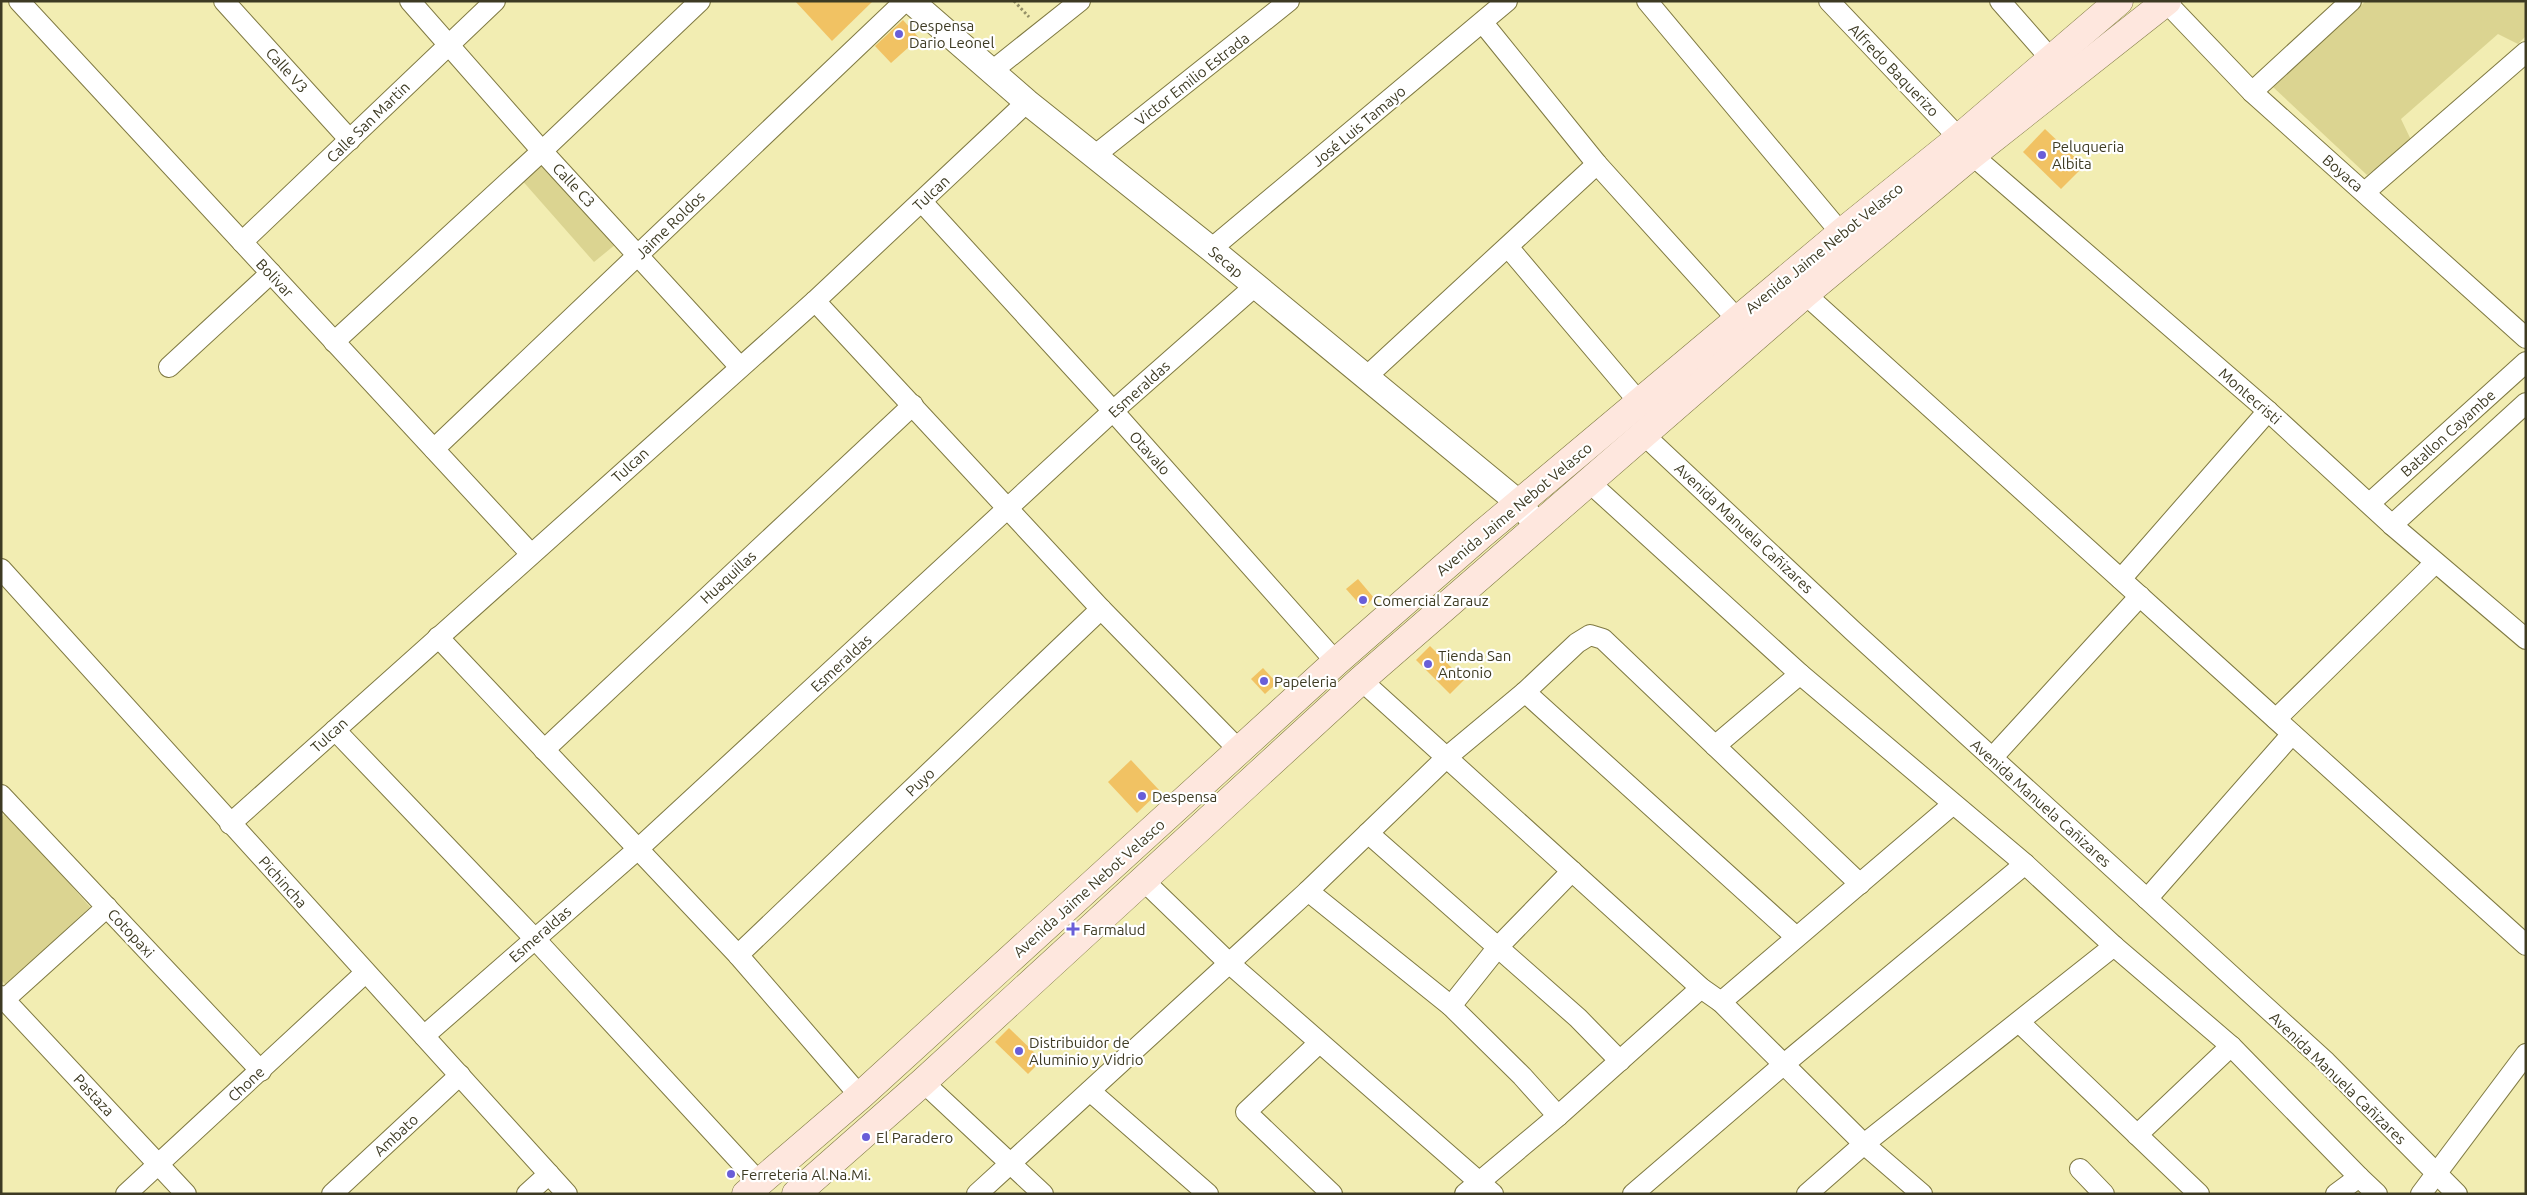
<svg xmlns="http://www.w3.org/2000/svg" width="2527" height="1195" font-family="Ubuntu,sans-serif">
	<rect width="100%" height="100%" fill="#f2edb2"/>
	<!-- green -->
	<g fill="#dbd491">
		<path d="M 2366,1 L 2522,1 L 2526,4 L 2526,36 L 2518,44 L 2498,34 L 2401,119 L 2412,142 L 2367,175 L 2273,87 Z"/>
		<path d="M 537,162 L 616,244 L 594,262 L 520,178 Z"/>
		<path d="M 6,812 L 90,907 L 6,985 L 1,980 L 1,818 Z"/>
	</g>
	<!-- building -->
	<g fill="#f1c263">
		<path d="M 795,1 L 873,1 L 832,41 Z"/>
		<path d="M 903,20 L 919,38 L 891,63 L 875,46 Z"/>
		<path d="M 2045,129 L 2084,166 L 2061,189 L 2023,152 Z"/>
		<path d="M 1358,579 L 1374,598 L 1363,608 L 1346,589 Z"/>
		<path d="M 1430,646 L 1464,680 L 1450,694 L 1416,660 Z"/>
		<path d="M 1263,668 L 1277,683 L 1265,694 L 1251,679 Z"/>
		<path d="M 1131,760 L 1160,791 L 1137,813 L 1108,782 Z"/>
		<path d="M 1009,1028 L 1042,1060 L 1028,1074 L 995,1042 Z"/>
	</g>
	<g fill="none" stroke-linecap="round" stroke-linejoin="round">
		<defs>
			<g id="minor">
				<path d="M 19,1 L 531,554"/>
				<path d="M 224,1 L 350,140"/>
				<path d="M 410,1 L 542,151 L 740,367"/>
				<path d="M 1647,1 L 1841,233"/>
				<path d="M 1829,1 L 1959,138"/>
				<path d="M 2000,1 L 2051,59"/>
				<path d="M 2166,2 L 2252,92 L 2526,338"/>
				<path d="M 1483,23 L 1597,164 L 1737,319"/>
				<path d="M 992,71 L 1080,1"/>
				<path d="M 2252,92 L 2351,1"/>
				<path d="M 1972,155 L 2268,411 L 2392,525 L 2526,639"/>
				<path d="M 1094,156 L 1289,1"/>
				<path d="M 2365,192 L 2526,52"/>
				<path d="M 922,202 L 1113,411 L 1336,662"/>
				<path d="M 242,242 L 495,1"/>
				<path d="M 1508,247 L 1639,402"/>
				<path d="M 1211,249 L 1507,1"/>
				<path d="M 1805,294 L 2526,945"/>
				<path d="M 815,301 L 1101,609 L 1239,750"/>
				<path d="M 334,342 L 542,151 L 700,1"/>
				<path d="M 169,367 L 271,273"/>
				<path d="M 1365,378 L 1597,164"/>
				<path d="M 1644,435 L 1853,631 L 2326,1062 L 2457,1194"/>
				<path d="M 434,449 L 905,1"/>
				<path d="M 1589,482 L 1800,674 L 2025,864 L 2114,946 L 2231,1046 L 2359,1177"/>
				<path d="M 2370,503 L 2526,362"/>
				<path d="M 2392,525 L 2526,403"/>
				<path d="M 1,569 L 567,1194"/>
				<path d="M 2121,579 L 2268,411"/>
				<path d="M 438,637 L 738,955 L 860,1096"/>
				<path d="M 1361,680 L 1701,988 L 1721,1002 L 1864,1144 L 1922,1194"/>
				<path d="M 1525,692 L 1795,936"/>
				<path d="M 2276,719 L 2435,563"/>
				<path d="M 335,730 L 535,939 L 759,1182"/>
				<path d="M 1715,746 L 1800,674"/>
				<path d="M 544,750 L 913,405"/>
				<path d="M 1992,758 L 2140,596"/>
				<path d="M 1,795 L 261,1071"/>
				<path d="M 230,824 L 815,301 L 1027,102"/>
				<path d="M 1368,833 L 1578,1018 L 1620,1061"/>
				<path d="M 1142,879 L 1229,963 L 1493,1194"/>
				<path d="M 1308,891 L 1451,1006 L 1522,1076 L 1558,1116"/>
				<path d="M 2147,899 L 2292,734"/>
				<path d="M 738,955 L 1101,609"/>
				<path d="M 1,996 L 186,1194"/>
				<path d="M 5,999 L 107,907"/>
				<path d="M 1721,1002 L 1952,805"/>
				<path d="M 1451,1006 L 1498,947 L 1572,871"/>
				<path d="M 2019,1022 L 2199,1194"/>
				<path d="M 424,1036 L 638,849 L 1113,411 L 1255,286"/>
				<path d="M 1319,1043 L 1246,1112 L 1332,1194"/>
				<path d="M 923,1082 L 1043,1194"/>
				<path d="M 1090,1091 L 1208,1194"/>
				<path d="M 2137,1135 L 2231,1046"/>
				<path d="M 2080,1169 L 2104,1194"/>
				<path d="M 126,1194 L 365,973"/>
				<path d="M 332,1194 L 460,1075"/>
				<path d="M 527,1194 L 549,1174"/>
				<path d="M 977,1194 L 1308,891 L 1447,757 L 1525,692 L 1577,643 L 1590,635 L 1603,639 L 1860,884"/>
				<path d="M 1465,1194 L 1558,1116 L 1701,988"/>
				<path d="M 1633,1194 L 1783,1065 L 2025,864"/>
				<path d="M 1807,1194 L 1864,1144 L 2114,946"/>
				<path d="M 2336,1194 L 2359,1177 L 2377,1194"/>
				<path d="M 2421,1194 L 2526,1054"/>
			</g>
			<path id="tertiary" d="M 911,1 L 1027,102 L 1211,249 L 1519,503 L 1531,518"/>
			<g id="secondary">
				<path d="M 746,1194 L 860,1096 L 1336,662 L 1481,535 L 1841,233 L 1959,138 L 2119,1"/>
				<path d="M 796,1194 L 923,1082 L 1361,680 L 1805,294 L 1972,155 L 2167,1"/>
			</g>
		</defs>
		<!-- minor casing -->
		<use href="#minor" stroke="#7f7942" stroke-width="22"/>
		<!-- tertiary casing -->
		<use href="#tertiary" stroke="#7f7942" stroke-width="27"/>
		<!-- secondary casing -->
		<use href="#secondary" stroke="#7f7942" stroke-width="29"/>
		<!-- path -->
		<path stroke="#959168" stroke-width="3" stroke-dasharray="2.5 2.5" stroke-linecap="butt" d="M 1014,1 L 1029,17"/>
		<!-- minor -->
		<use href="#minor" stroke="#fff" stroke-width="20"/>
		<!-- tertiary -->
		<use href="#tertiary" stroke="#fff" stroke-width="25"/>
		<!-- secondary -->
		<use href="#secondary" stroke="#fee7de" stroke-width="28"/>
	</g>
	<!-- markers -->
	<g fill="#695ed8" stroke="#fff" stroke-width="2">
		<circle cx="899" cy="34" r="5"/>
		<circle cx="2042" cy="155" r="5"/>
		<circle cx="1363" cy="600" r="5"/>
		<circle cx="1428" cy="664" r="5"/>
		<circle cx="1264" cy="681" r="5"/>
		<circle cx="1142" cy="796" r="5"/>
		<path d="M1070.5 921.5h5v5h5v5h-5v5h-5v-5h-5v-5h5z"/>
		<circle cx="1019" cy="1051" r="5"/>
		<circle cx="866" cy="1137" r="5"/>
		<circle cx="731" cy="1174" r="5"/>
	</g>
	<g text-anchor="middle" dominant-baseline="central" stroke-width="4.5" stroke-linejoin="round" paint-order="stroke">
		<!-- poi labels -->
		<g font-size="15" fill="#3d3a23" stroke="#fff" text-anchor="start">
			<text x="909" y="25">Despensa<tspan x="909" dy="17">Dario Leonel</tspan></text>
			<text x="2052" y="146">Peluqueria<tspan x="2052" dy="17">Albita</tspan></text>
			<text x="1373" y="600">Comercial Zarauz</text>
			<text x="1438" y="655">Tienda San<tspan x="1438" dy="17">Antonio</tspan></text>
			<text x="1274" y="681">Papeleria</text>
			<text x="1152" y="796">Despensa</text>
			<text x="1083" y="929">Farmalud</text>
			<text x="1029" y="1042">Distribuidor de<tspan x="1029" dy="17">Aluminio y Vidrio</tspan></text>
			<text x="876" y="1137">El Paradero</text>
			<text x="741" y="1174">Ferreteria Al.Na.Mi.</text>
		</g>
		<!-- street labels -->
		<g font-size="15" fill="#3d3a23" stroke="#fff">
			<text transform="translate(287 70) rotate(48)">Calle V3</text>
			<text transform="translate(1894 70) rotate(46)">Alfredo Baquerizo</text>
			<text transform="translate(1192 79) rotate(-38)">Victor Emilio Estrada</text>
			<text transform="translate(368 122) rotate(-44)">Calle San Martin</text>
			<text transform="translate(1359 126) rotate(-40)">José Luis Tamayo</text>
			<text transform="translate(2343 173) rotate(41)">Boyaca</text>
			<text transform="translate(574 185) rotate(47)">Calle C3</text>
			<text transform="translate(931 193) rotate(-43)">Tulcan</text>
			<text transform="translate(670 225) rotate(-44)">Jaime Roldos</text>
			<text transform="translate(1824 248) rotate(-39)">Avenida Jaime Nebot Velasco</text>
			<text transform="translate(1226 262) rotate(40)">Secap</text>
			<text transform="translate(275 278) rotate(47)">Bolivar</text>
			<text transform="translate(1139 389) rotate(-42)">Esmeraldas</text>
			<text transform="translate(2250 396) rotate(41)">Montecristi</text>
			<text transform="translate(2448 433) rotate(-42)">Batallon Cayambe</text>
			<text transform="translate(1150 453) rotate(48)">Otavalo</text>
			<text transform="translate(630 465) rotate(-42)">Tulcan</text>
			<text transform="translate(1514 509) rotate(-40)">Avenida Jaime Nebot Velasco</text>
			<text transform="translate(1744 528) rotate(43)">Avenida Manuela Cañizares</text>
			<text transform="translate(728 577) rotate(-43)">Huaquillas</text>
			<text transform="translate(841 663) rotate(-43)">Esmeraldas</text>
			<text transform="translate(329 735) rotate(-42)">Tulcan</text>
			<text transform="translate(920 782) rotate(-44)">Puyo</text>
			<text transform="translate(2041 803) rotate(42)">Avenida Manuela Cañizares</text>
			<text transform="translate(283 882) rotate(48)">Pichincha</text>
			<text transform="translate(1089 888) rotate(-42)">Avenida Jaime Nebot Velasco</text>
			<text transform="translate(131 933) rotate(47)">Cotopaxi</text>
			<text transform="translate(540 934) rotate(-41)">Esmeraldas</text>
			<text transform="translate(2338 1078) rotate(44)">Avenida Manuela Cañizares</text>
			<text transform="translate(246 1084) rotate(-43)">Chone</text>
			<text transform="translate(94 1095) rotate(47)">Pastaza</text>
			<text transform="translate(396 1135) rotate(-43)">Ambato</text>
		</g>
	</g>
	<!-- border -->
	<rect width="2527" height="1195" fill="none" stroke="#3d3a23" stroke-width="5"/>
</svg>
